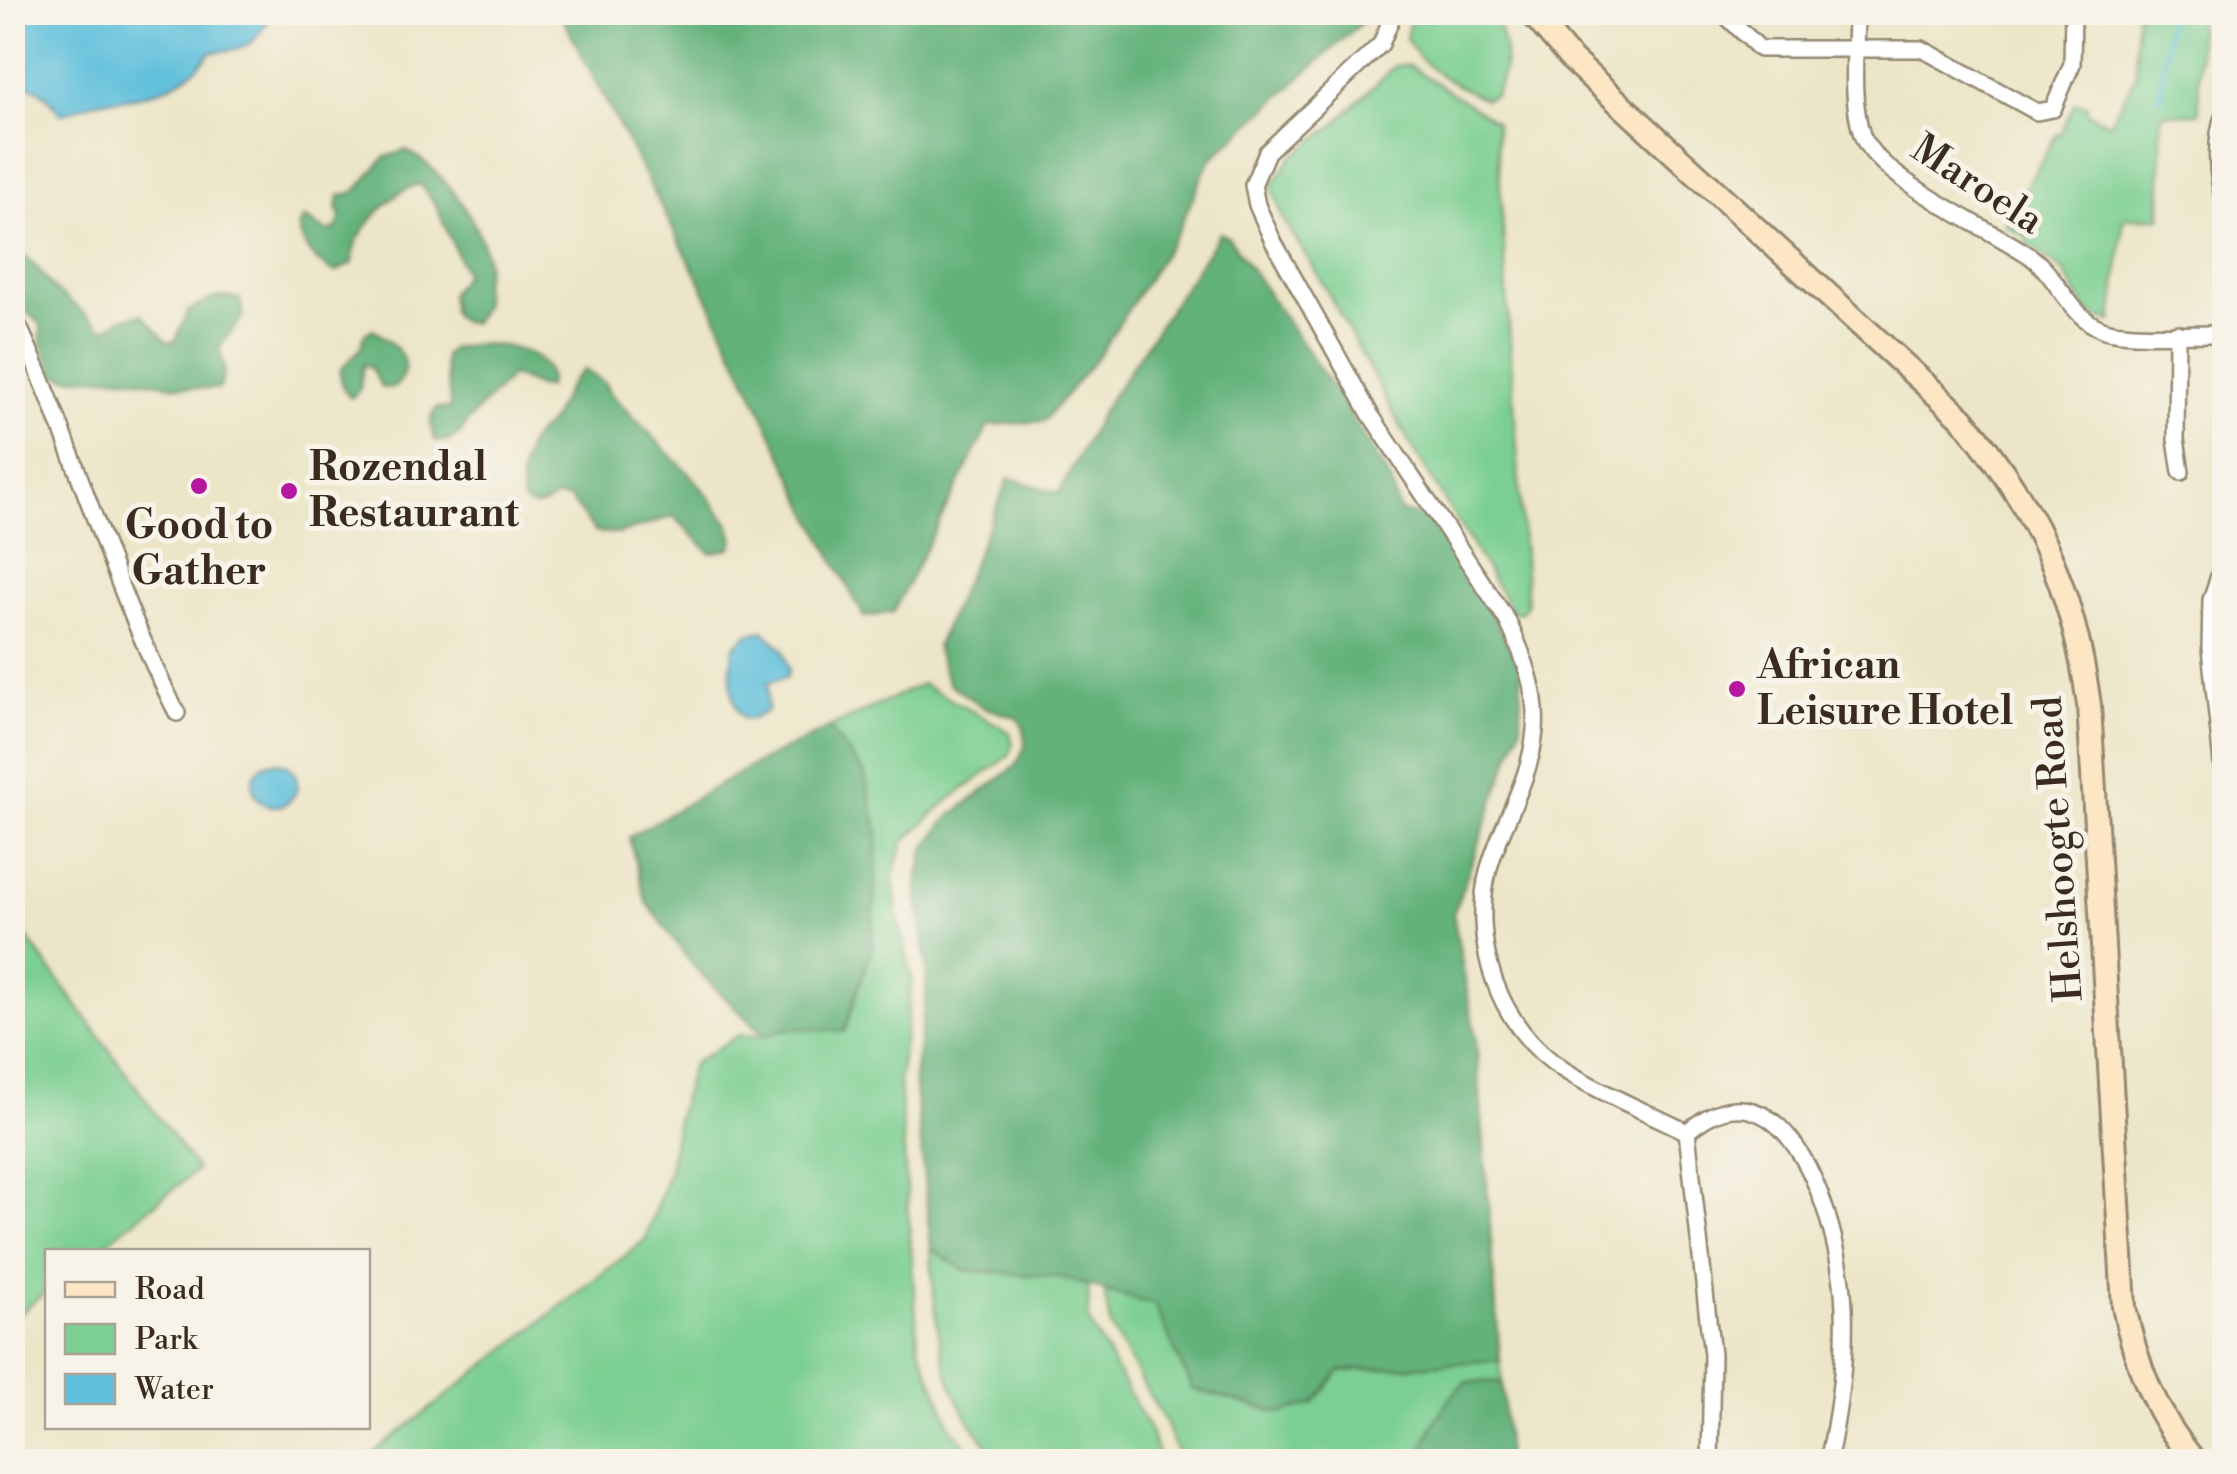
<svg xmlns="http://www.w3.org/2000/svg" width="2237" height="1474" font-family="'Libre Bodoni',serif">
	<rect width="100%" height="100%" fill="#f7f3e8"/>
	<filter id="ink" filterUnits="userSpaceOnUse"><feTurbulence type="fractalNoise" baseFrequency=".01" numOctaves="2"/><feDisplacementMap in="SourceGraphic" scale="20" xChannelSelector="R" yChannelSelector="G"/><feConvolveMatrix kernelMatrix="1 2 1 2 8 2 1 2 1" color-interpolation-filters="sRGB"/></filter>
	<filter id="wash" filterUnits="userSpaceOnUse"><feTurbulence type="fractalNoise" baseFrequency=".0048" numOctaves="4" result="noise"/><feDisplacementMap in="SourceGraphic" scale="40" xChannelSelector="R" yChannelSelector="G"/><feGaussianBlur stdDeviation="2.25" result="paint"/><feColorMatrix in="noise" values="0 0 0 0 0 0 0 0 0 0 0 0 0 0 0 0 0 1.4 0 .05"/><feComposite in="paint" operator="in"/></filter>
	<g filter="url(#wash)">
		<rect width="100%" height="100%" fill="#ece5c7"/>
		<!-- green -->
		<g fill="#7bcf92" stroke="#5b7c58" stroke-width="2.5">
			<path d="M 1423,13 L 1494,13 C 1507,48 1510,60 1495,95 L 1485,99 C 1454,85 1422,69 1406,38 L 1410,20 Z"/>
			<path d="M 2136,13 L 2198,13 L 2199,113 L 2161,114 L 2161,218 L 2124,218 L 2112,322 L 2088,313 L 2063,271 L 2028,244 L 2026,237 L 2005,225 L 2057,134 L 2060,135 L 2075,102 L 2087,106 L 2086,111 L 2109,124 L 2136,76 Z"/>
			<path d="M 1409,65 L 1496,122 L 1527,605 L 1522,612 L 1513,613 L 1408,440 L 1318,275 L 1283,219 L 1272,186 L 1292,157 L 1332,127 L 1394,66 Z"/>
			<path d="M 922,684 L 1000,726 L 1010,733 L 1013,745 L 1009,756 L 946,802 L 904,842 L 893,876 L 898,919 L 912,979 L 899,1082 L 918,1344 L 952,1429 L 979,1461 L 362,1462 L 645,1240 L 669,1170 L 678,1114 L 692,1064 L 739,1035 L 764,1036 L 791,1028 L 845,1031 L 872,947 L 864,773 L 829,728 Z"/>
			<path d="M 13,918 L 197,1170 L 96,1251 L 48,1252 L 47,1291 L 13,1319 Z"/>
			<path d="M 931,1248 L 964,1270 L 1060,1277 L 1088,1285 L 1089,1322 L 1148,1427 L 1161,1461 L 1001,1461 C 990,1447 976,1433 967,1417 C 938,1368 933,1304 931,1248 Z"/>
			<path d="M 1104,1290 L 1155,1305 L 1192,1389 L 1281,1413 L 1313,1404 L 1340,1371 L 1500,1360 L 1502,1382 L 1465,1382 L 1423,1449 L 1421,1461 L 1180,1461 L 1165,1422 L 1111,1328 Z"/>
		</g>
		<!-- forest -->
		<g fill="#64b27c" stroke="#506e4d" stroke-width="2.5">
			<path d="M 560,13 L 1368,13 L 1363,21 L 1209,161 L 1178,231 L 1101,352 L 1044,421 L 989,425 L 893,612 L 864,617 L 811,516 L 699,279 Z"/>
			<path d="M 405,150 C 438,165 476,216 485,252 C 490,272 478,281 484,304 L 473,323 L 462,322 L 452,313 L 450,294 L 465,273 L 436,205 L 420,184 C 396,189 371,217 358,239 C 353,245 354,255 353,263 L 335,272 C 313,261 304,250 298,227 L 304,218 L 328,232 L 337,228 L 341,214 L 337,209 L 339,196 L 355,192 L 384,158 Z"/>
			<path d="M 1220,233 L 1229,238 L 1337,394 L 1392,483 L 1399,511 L 1429,519 L 1488,605 L 1521,670 L 1521,726 L 1453,914 L 1476,1040 L 1500,1360 L 1340,1371 L 1313,1404 L 1281,1413 L 1192,1389 L 1155,1305 L 1060,1277 L 964,1270 L 931,1248 L 914,1077 L 926,1000 L 927,970 L 917,886 L 925,848 L 949,817 L 1016,766 L 1025,746 L 1024,729 L 1018,718 L 983,707 L 948,683 L 936,648 L 1009,478 L 1059,493 L 1101,413 Z"/>
			<path d="M 12,248 L 34,264 L 54,289 L 105,330 L 122,318 L 142,314 L 167,341 L 175,342 L 188,311 L 216,297 L 239,298 L 244,315 L 219,348 L 225,369 L 220,388 C 187,391 158,381 125,377 C 102,375 76,382 54,374 L 41,341 L 41,324 L 13,301 Z"/>
			<path d="M 373,329 C 394,345 418,361 395,387 L 382,388 L 370,367 L 363,364 L 360,389 L 351,398 L 342,386 L 340,371 L 361,348 L 365,334 Z"/>
			<path d="M 476,344 C 500,344 556,350 548,387 L 538,387 L 512,375 L 467,422 L 460,434 L 448,441 L 436,441 C 430,430 428,418 437,408 L 450,409 C 451,392 444,373 444,356 L 451,349 Z"/>
			<path d="M 584,370 L 605,383 L 608,391 L 698,483 L 729,524 L 734,539 L 731,548 L 711,553 L 674,516 L 619,534 L 595,532 L 570,499 L 557,497 C 544,506 538,511 523,502 C 519,482 520,458 532,440 C 536,433 544,429 549,423 C 564,402 562,387 584,370 Z"/>
			<path d="M 829,728 L 864,773 L 878,829 L 872,947 L 844,1032 L 791,1028 L 764,1036 L 693,966 L 646,901 L 629,837 L 753,765 Z"/>
			<path d="M 1465,1382 L 1502,1382 L 1507,1461 L 1421,1461 C 1426,1431 1443,1403 1465,1382 Z"/>
		</g>
		<!-- water -->
		<g fill="#5ec0dc" stroke="#4c757d" stroke-width="2.5">
			<path d="M 19,12 L 272,12 L 272,13 C 250,52 251,46 210,53 C 186,86 143,99 105,100 C 91,101 74,111 60,114 C 50,96 33,82 13,83 L 13,24 Z"/>
			<path d="M 764,631 L 783,649 L 789,670 L 786,678 L 768,683 L 767,711 L 752,719 L 743,718 C 729,702 729,666 734,647 L 748,634 Z"/>
			<circle cx="275" cy="784" r="22"/>
		</g>
		<g fill="none" stroke-linecap="round" stroke-linejoin="round">
			<!-- stream -->
			<path stroke="#5ec0dc" stroke-width="5" d="M 2160,97 L 2169,12"/>
		</g>
	</g>
	<g filter="url(#ink)">
		<g fill="none" stroke-linecap="round" stroke-linejoin="round">
			<defs>
				<g id="street">
					<path d="M 1394,12 L 1381,44 L 1267,152 L 1253,185 L 1257,205 L 1273,241 L 1370,414 L 1507,620 C 1524,656 1538,691 1535,730 C 1531,780 1502,822 1489,868 C 1469,942 1499,1029 1564,1070 C 1602,1094 1647,1112 1687,1132"/>
					<path d="M 1722,12 L 1760,49 L 1922,49 L 2037,112 L 2053,109 L 2072,64 L 2073,12"/>
					<path d="M 1856,12 C 1856,51 1850,98 1862,135 C 1876,177 1988,228 2027,254 C 2057,273 2068,316 2102,329 C 2124,338 2197,333 2224,334"/>
					<path d="M 2224,114 C 2215,136 2216,177 2224,199"/>
					<path d="M 12,312 C 74,442 111,585 177,713"/>
					<path d="M 2177,333 L 2176,439 L 2181,472"/>
					<path d="M 2224,561 L 2211,600 L 2210,648 L 2224,783"/>
					<path d="M 1687,1132 C 1790,1043 1842,1234 1844,1308 C 1846,1359 1839,1412 1828,1462"/>
					<path d="M 1687,1132 L 1712,1355 L 1710,1462"/>
				</g>
				<path id="secondary" d="M 1531,12 L 1570,58 L 1962,418 C 2037,509 2073,587 2089,705 L 2124,1307 C 2136,1365 2156,1416 2195,1462"/>
			</defs>
			<!-- street casing -->
			<use href="#street" stroke="#948872" stroke-width="20"/>
			<!-- secondary casing -->
			<use href="#secondary" stroke="#948872" stroke-width="28"/>
			<!-- street -->
			<use href="#street" stroke="#fff" stroke-width="15"/>
			<!-- secondary -->
			<use href="#secondary" stroke="#fce6c4" stroke-width="22"/>
		</g>
	</g>
	<!-- markers -->
	<g fill="#b5179e" stroke="#f7f3e8" stroke-width="4">
		<circle cx="199" cy="486" r="10"/>
		<circle cx="289" cy="491" r="10"/>
		<circle cx="1737" cy="689" r="10"/>
	</g>
	<g text-anchor="middle" dominant-baseline="central" stroke-width="10" stroke-linejoin="round" paint-order="stroke">
		<!-- street labels -->
		<g font-size="40" fill="#3b2a1e" stroke="#f7f3e8">
			<text transform="translate(1977 185) rotate(33)">Maroela</text>
			<text transform="translate(2059 849) rotate(-94)">Helshoogte Road</text>
		</g>
		<!-- poi labels -->
		<g font-size="40" font-weight="bold" fill="#3b2a1e" stroke="#f7f3e8" text-anchor="start">
			<text x="309" y="468">Rozendal<tspan x="309" dy="46">Restaurant</tspan></text>
			<text x="199" y="526" text-anchor="middle">Good to<tspan x="199" dy="46">Gather</tspan></text>
			<text x="1757" y="666">African<tspan x="1757" dy="46">Leisure Hotel</tspan></text>
		</g>
	</g>
	<!-- margin -->
	<rect width="2237" height="1474" fill="none" stroke="#f7f3e8" stroke-width="50"/>
	<!-- legend -->
	<rect x="45" y="1249" width="325" height="180" fill="#f7f3e8" stroke="#aca397" stroke-width="2.5"/>
	<rect x="65" y="1282" width="50" height="15" fill="#fce6c4" stroke="#aca397" stroke-width="2.5"/>
	<text x="135" y="1299" font-size="30" fill="#3b2a1e">Road</text>
	<rect x="65" y="1324" width="50" height="30" fill="#7bcf92" stroke="#aca397" stroke-width="2.5"/>
	<text x="135" y="1349" font-size="30" fill="#3b2a1e">Park</text>
	<rect x="65" y="1374" width="50" height="30" fill="#5ec0dc" stroke="#aca397" stroke-width="2.5"/>
	<text x="135" y="1399" font-size="30" fill="#3b2a1e">Water</text>
</svg>
